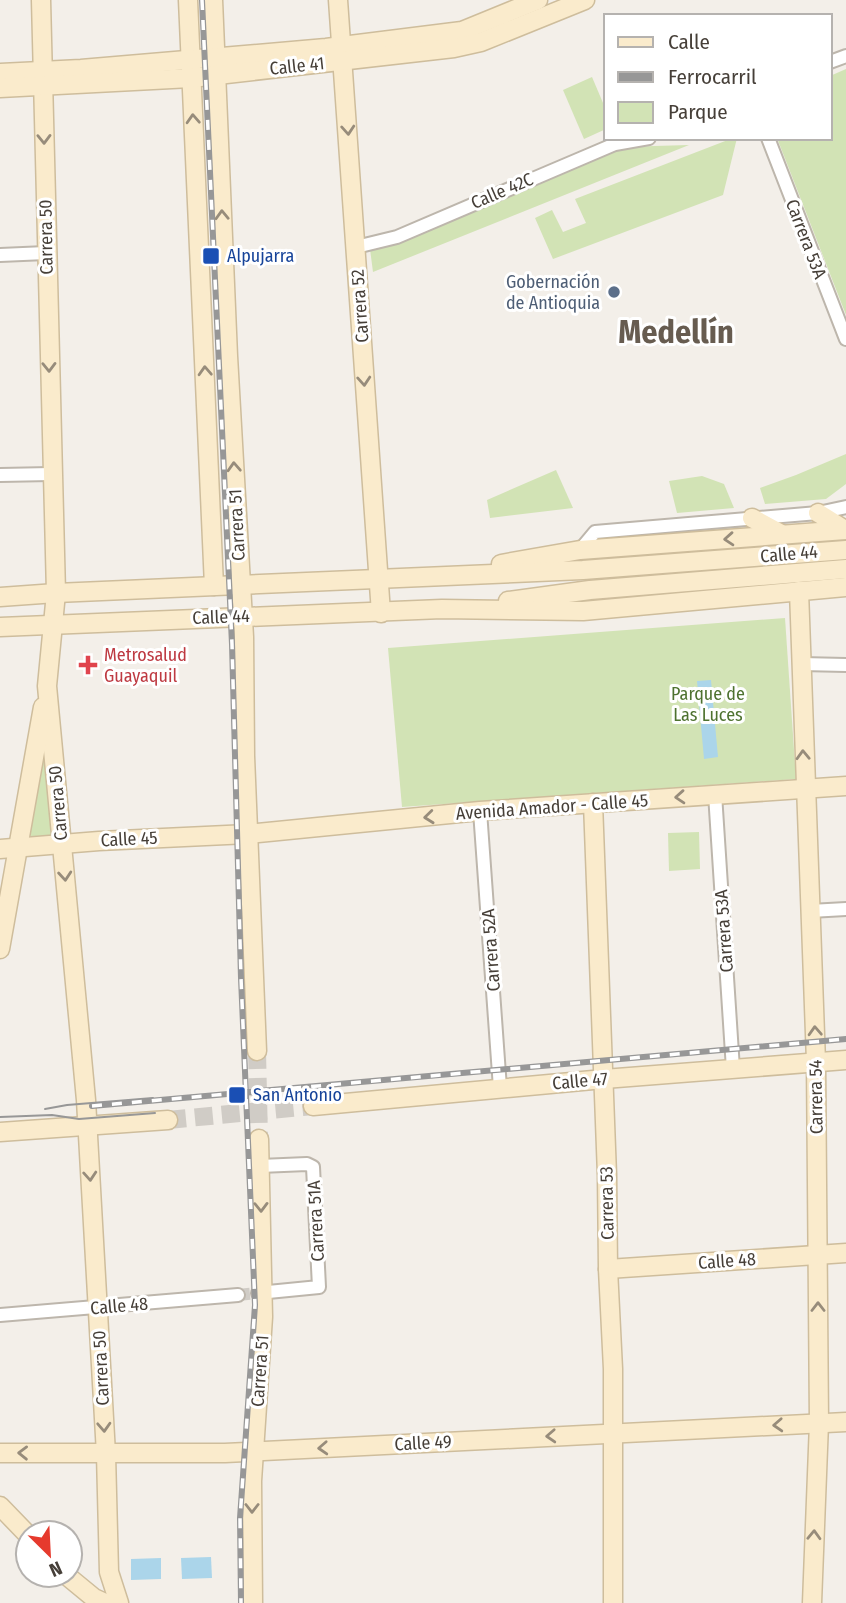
<svg xmlns="http://www.w3.org/2000/svg" width="846" height="1603" font-family="'Fira Sans Condensed',sans-serif">
	<rect width="100%" height="100%" fill="#f3efe9"/>
	<!-- green -->
	<g fill="#d2e3b5">
		<path d="M 846,69 L 846,315 L 777,138 L 830,138 L 830,76 Z"/>
		<path d="M 592,77 L 606,110 L 606,129 L 584,139 L 563,90 Z"/>
		<path d="M 733,138 L 737,138 L 723,195 L 553,259 L 535,218 L 552,210 L 563,232 L 586,223 L 575,199 Z"/>
		<path d="M 689,145 L 373,272 L 370,249 L 406,239 L 462,216 L 620,147 Z"/>
		<path d="M 846,454 L 846,484 L 826,499 L 765,504 L 760,488 L 796,475 Z"/>
		<path d="M 556,470 L 573,508 L 490,518 L 487,500 Z"/>
		<path d="M 702,476 L 724,484 L 734,508 L 677,513 L 669,481 Z"/>
		<path d="M 785,618 L 796,779 L 402,807 L 388,648 Z"/>
		<path d="M 44,738 L 54,835 L 30,838 Z"/>
		<path d="M 699,832 L 700,869 L 669,871 L 668,833 Z"/>
	</g>
	<!-- water -->
	<g fill="#abd5ea">
		<path d="M 711,680 L 718,757 L 704,759 L 697,681 Z"/>
		<path d="M 211,1557 L 212,1578 L 182,1579 L 181,1558 Z"/>
		<path d="M 161,1558 L 161,1579 L 131,1580 L 131,1559 Z"/>
	</g>
	<g fill="none" stroke-linecap="round" stroke-linejoin="round">
		<!-- street-tunnel -->
		<path stroke="#d0ccc6" stroke-width="12" stroke-dasharray="12 6" stroke-linecap="butt" d="M 238,1295 L 258,1293"/>
		<!-- secondary-tunnel -->
		<g stroke="#d0ccc6" stroke-width="18" stroke-dasharray="18 9" stroke-linecap="butt">
			<path d="M 257,1051 L 259,1139"/>
			<path d="M 168,1120 L 313,1106"/>
		</g>
		<defs>
			<g id="street">
				<path d="M 830,62 L 846,56"/>
				<path d="M 768,138 L 846,339"/>
				<path d="M 356,247 L 397,237 L 615,144 L 649,138"/>
				<path d="M 0,255 L 46,253"/>
				<path d="M 0,475 L 51,474"/>
				<path d="M 580,550 L 595,532 L 818,513 L 846,507"/>
				<path d="M 801,664 L 846,665"/>
				<path d="M 715,794 L 733,1069"/>
				<path d="M 480,811 L 500,1088"/>
				<path d="M 810,911 L 846,909"/>
				<path d="M 258,1293 L 319,1287 L 313,1167 L 307,1164 L 260,1166"/>
				<path d="M 0,1315 L 238,1295"/>
			</g>
			<g id="secondary">
				<path d="M 41,0 L 56,593 L 47,686 L 86,1100 L 106,1454 L 109,1572 L 119,1603"/>
				<path d="M 188,0 L 214,586"/>
				<path d="M 213,0 L 228,356 L 244,637 L 245,756 L 257,1051"/>
				<path d="M 338,0 L 381,613"/>
				<path d="M 0,73 L 81,69 L 326,48 L 462,31 L 538,0"/>
				<path d="M 0,88 L 191,78 L 454,48 L 481,42 L 585,0"/>
				<path d="M 818,513 L 845,530"/>
				<path d="M 752,518 L 783,535"/>
				<path d="M 501,564 L 580,550 L 846,530"/>
				<path d="M 799,591 L 816,1062 L 819,1423 L 812,1603"/>
				<path d="M 0,597 L 56,593 L 583,570 L 846,550"/>
				<path d="M 508,601 L 590,590 L 846,569"/>
				<path d="M 0,627 L 442,609 L 583,611 L 846,587"/>
				<path d="M 593,803 L 607,1175 L 608,1269 L 613,1369 L 613,1603"/>
				<path d="M 0,849 L 99,841 L 248,834 L 480,811 L 846,786"/>
				<path d="M 0,949 L 43,707"/>
				<path d="M 313,1106 L 604,1079 L 846,1060"/>
				<path d="M 0,1132 L 168,1120"/>
				<path d="M 608,1269 L 846,1253"/>
				<path d="M 0,1453 L 225,1453 L 846,1422"/>
				<path d="M 0,1506 L 28,1535"/>
				<path d="M 66,1575 L 94,1598 L 105,1603"/>
				<path d="M 253,1603 L 252,1481 L 263,1317 L 259,1139"/>
			</g>
		</defs>
		<!-- street casing -->
		<use href="#street" stroke="#bdb6ac" stroke-width="16"/>
		<!-- secondary casing -->
		<use href="#secondary" stroke="#cebd9c" stroke-width="21"/>
		<!-- street -->
		<use href="#street" stroke="#fff" stroke-width="12"/>
		<!-- secondary -->
		<use href="#secondary" stroke="#faebcc" stroke-width="18"/>
		<!-- tram -->
		<g stroke="#979797" stroke-width="2">
			<path d="M 45,1109 L 67,1105 L 153,1098"/>
			<path d="M 0,1117 L 52,1115 L 79,1119 L 155,1113"/>
		</g>
		<defs>
			<g id="rail">
				<path d="M 202,0 L 232,644 L 241,978 L 255,1305 L 240,1518 L 241,1603"/>
				<path d="M 92,1106 L 846,1039"/>
			</g>
		</defs>
		<!-- rail casing -->
		<use href="#rail" stroke="#979797" stroke-width="6"/>
		<!-- rail -->
		<use href="#rail" stroke="#fff" stroke-width="3.5" stroke-dasharray="10" stroke-linecap="butt"/>
	</g>
	<!-- one-way arrows -->
	<defs><path id="oneway-chevron" d="M-2-3.5L2.5 0L-2 3.5" fill="none" stroke-width="1.6" stroke-linecap="round" stroke-linejoin="round" transform="scale(1.75)"/></defs>
	<g stroke="#978c7b">
		<use href="#oneway-chevron" transform="translate(193 119) rotate(-93)"/>
		<use href="#oneway-chevron" transform="translate(348 130) rotate(86)"/>
		<use href="#oneway-chevron" transform="translate(44 139) rotate(89)"/>
		<use href="#oneway-chevron" transform="translate(222 215) rotate(-92)"/>
		<use href="#oneway-chevron" transform="translate(49 367) rotate(89)"/>
		<use href="#oneway-chevron" transform="translate(205 371) rotate(-93)"/>
		<use href="#oneway-chevron" transform="translate(364 381) rotate(86)"/>
		<use href="#oneway-chevron" transform="translate(234 467) rotate(-93)"/>
		<use href="#oneway-chevron" transform="translate(729 539) rotate(176)"/>
		<use href="#oneway-chevron" transform="translate(803 755) rotate(-92)"/>
		<use href="#oneway-chevron" transform="translate(680 797) rotate(176)"/>
		<use href="#oneway-chevron" transform="translate(429 817) rotate(174)"/>
		<use href="#oneway-chevron" transform="translate(65 876) rotate(85)"/>
		<use href="#oneway-chevron" transform="translate(815 1031) rotate(-93)"/>
		<use href="#oneway-chevron" transform="translate(90 1176) rotate(86)"/>
		<use href="#oneway-chevron" transform="translate(261 1207) rotate(89)"/>
		<use href="#oneway-chevron" transform="translate(818 1307) rotate(-90)"/>
		<use href="#oneway-chevron" transform="translate(778 1425) rotate(177)"/>
		<use href="#oneway-chevron" transform="translate(104 1427) rotate(87)"/>
		<use href="#oneway-chevron" transform="translate(551 1436) rotate(177)"/>
		<use href="#oneway-chevron" transform="translate(323 1448) rotate(177)"/>
		<use href="#oneway-chevron" transform="translate(23 1453) rotate(-179)"/>
		<use href="#oneway-chevron" transform="translate(252 1508) rotate(90)"/>
		<use href="#oneway-chevron" transform="translate(814 1535) rotate(-88)"/>
	</g>
	<!-- markers -->
	<g fill="#1a4fb4" stroke="#fff" stroke-width="2.5">
		<rect x="202" y="247" width="18" height="18" rx="3.5"/>
		<rect x="228" y="1086" width="18" height="18" rx="3.5"/>
	</g>
	<circle fill="#5c6f8a" stroke="#fff" stroke-width="2.5" cx="614" cy="292" r="7"/>
	<path fill="#e0444e" stroke="#fff" stroke-width="2.5" d="M84.5 654.5h7v7h7v7h-7v7h-7v-7h-7v-7h7z"/>
	<g text-anchor="middle" dominant-baseline="central" stroke-width="6" stroke-linejoin="round" paint-order="stroke">
		<!-- street labels -->
		<g font-size="18" fill="#463f38" stroke="#fff">
			<text transform="translate(297 66) rotate(-6)">Calle 41</text>
			<text transform="translate(502 191) rotate(-23)">Calle 42C</text>
			<text transform="translate(46 237) rotate(-91)">Carrera 50</text>
			<text transform="translate(806 239) rotate(69)">Carrera 53A</text>
			<text transform="translate(360 306) rotate(-94)">Carrera 52</text>
			<text transform="translate(237 525) rotate(-93)">Carrera 51</text>
			<text transform="translate(789 554) rotate(-5)">Calle 44</text>
			<text transform="translate(221 617) rotate(-2)">Calle 44</text>
			<text transform="translate(58 803) rotate(-95)">Carrera 50</text>
			<text transform="translate(552 807) rotate(-4)">Avenida Amador - Calle 45</text>
			<text transform="translate(129 839) rotate(-3)">Calle 45</text>
			<text transform="translate(724 931) rotate(-94)">Carrera 53A</text>
			<text transform="translate(491 950) rotate(-94)">Carrera 52A</text>
			<text transform="translate(580 1081) rotate(-5)">Calle 47</text>
			<text transform="translate(816 1097) rotate(-91)">Carrera 54</text>
			<text transform="translate(607 1203) rotate(-91)">Carrera 53</text>
			<text transform="translate(316 1221) rotate(-93)">Carrera 51A</text>
			<text transform="translate(727 1261) rotate(-4)">Calle 48</text>
			<text transform="translate(119 1306) rotate(-5)">Calle 48</text>
			<text transform="translate(101 1368) rotate(-93)">Carrera 50</text>
			<text transform="translate(260 1371) rotate(-86)">Carrera 51</text>
			<text transform="translate(423 1443) rotate(-3)">Calle 49</text>
		</g>
		<!-- transit labels -->
		<g font-size="18" fill="#164399" stroke="#fff" text-anchor="start">
			<text x="227" y="256">Alpujarra</text>
			<text x="253" y="1095">San Antonio</text>
		</g>
		<!-- service labels -->
		<g font-size="18" fill="#4e5e75" stroke="#fff" text-anchor="end">
			<text x="600" y="282">Gobernación<tspan x="600" dy="21">de Antioquia</tspan></text>
		</g>
		<!-- health labels -->
		<g font-size="18" fill="#be3a42" stroke="#fff" text-anchor="start">
			<text x="104" y="655">Metrosalud<tspan x="104" dy="21">Guayaquil</tspan></text>
		</g>
		<!-- park labels -->
		<g font-size="18" fill="#4e7230" stroke="#fff">
			<text x="708" y="694">Parque de<tspan x="708" dy="21">Las Luces</tspan></text>
		</g>
		<!-- town labels -->
		<g font-size="32" font-weight="bold" fill="#675c50" stroke="#fff">
			<text x="676" y="332">Medellín</text>
		</g>
	</g>
	<!-- legend -->
	<rect x="604" y="14" width="228" height="126" fill="#ffffff" stroke="#b5b2af" stroke-width="2"/>
	<rect x="618" y="37" width="35" height="10" fill="#faebcc" stroke="#b5b2af" stroke-width="2"/>
	<text x="668" y="49" font-size="21" fill="#463f38">Calle</text>
	<rect x="618" y="72" width="35" height="10" fill="#979797" stroke="#b5b2af" stroke-width="2"/>
	<text x="668" y="84" font-size="21" fill="#463f38">Ferrocarril</text>
	<rect x="618" y="102" width="35" height="21" fill="#d2e3b5" stroke="#b5b2af" stroke-width="2"/>
	<text x="668" y="119" font-size="21" fill="#463f38">Parque</text>
	<!-- north arrow -->
	<g transform="translate(49 1554) rotate(156)"><circle r="33" fill="#ffffff" stroke="#b5b2af" stroke-width="2"/>
	<path d="M0-5L12 26L0 18L-12 26Z" fill="#e63a2d"/>
	<text y="-10" font-size="19" font-weight="bold" text-anchor="middle" fill="#463f38">N</text>
	</g>
</svg>
